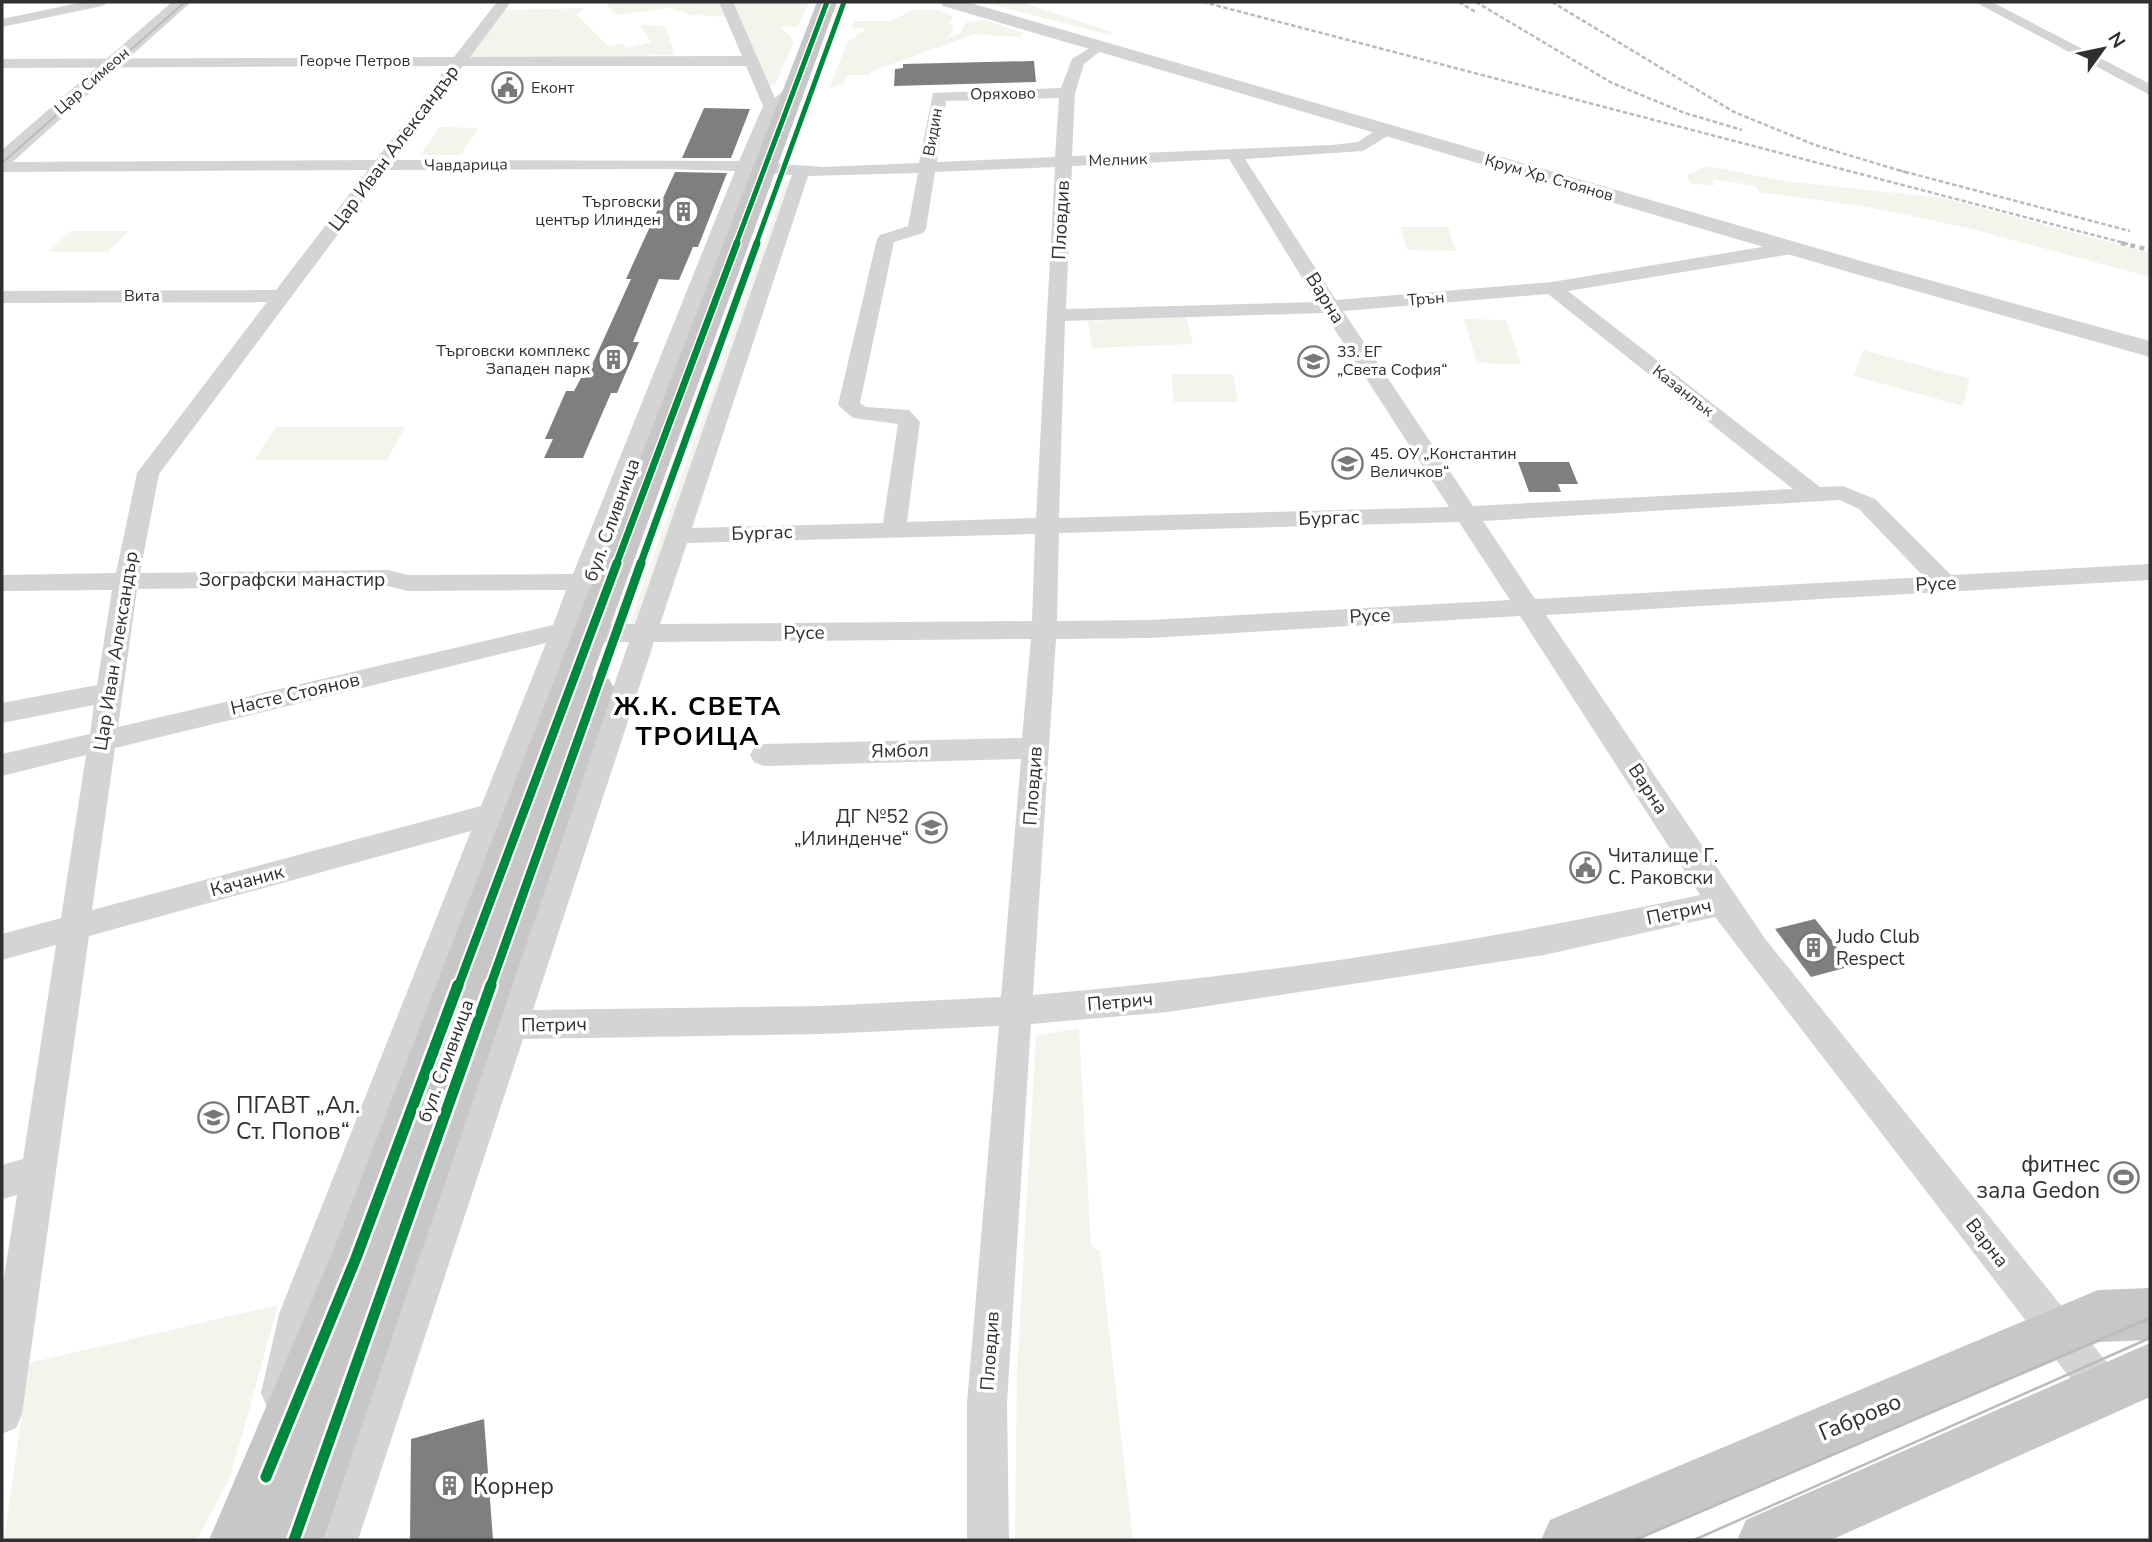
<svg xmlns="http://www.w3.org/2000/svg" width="2152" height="1542" font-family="'Nunito Sans',sans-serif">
	<rect width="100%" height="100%" fill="#fff"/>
	<!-- green -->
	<g fill="#f2f5ec">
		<path d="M 604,2 L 722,2 L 728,17 L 692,15 L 669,8 L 618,15 Z"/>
		<path d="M 731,2 L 809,2 L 798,27 L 781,27 L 794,41 L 775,85 L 769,85 Z"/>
		<path d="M 982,2 L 1020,2 L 1112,32 L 1110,35 Z"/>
		<path d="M 585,8 L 576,14 L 608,46 L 622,44 L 628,48 L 651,42 L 640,25 L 665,26 L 675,55 L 466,59 L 503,10 Z"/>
		<path d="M 913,10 L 939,10 L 953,17 L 949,22 L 954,29 L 947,38 L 959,34 L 967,22 L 984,20 L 1024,33 L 1019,37 L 975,34 L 872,71 L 870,75 L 849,75 L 842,84 L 829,89 L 847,42 L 866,29 L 852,28 L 854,21 L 890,21 Z"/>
		<path d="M 440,127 L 479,128 L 460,155 L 420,155 Z"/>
		<path d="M 1708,166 L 1783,181 L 1944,198 L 2150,253 L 2150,277 L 1972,229 L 1868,207 L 1759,192 L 1756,186 L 1712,179 L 1714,186 L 1690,183 L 1687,175 Z"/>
		<path d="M 786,180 L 792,180 L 639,623 L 629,625 Z"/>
		<path d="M 1400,227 L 1448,227 L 1456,251 L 1407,250 Z"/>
		<path d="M 70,231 L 129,231 L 108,252 L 49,252 Z"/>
		<path d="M 1186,317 L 1193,344 L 1092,348 L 1088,321 Z"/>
		<path d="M 1464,319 L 1506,320 L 1521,364 L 1477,363 Z"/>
		<path d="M 1863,350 L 1970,379 L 1963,406 L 1854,376 Z"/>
		<path d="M 1171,374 L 1233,374 L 1238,402 L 1174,402 Z"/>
		<path d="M 276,427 L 405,427 L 387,460 L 254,460 Z"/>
		<path d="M 1079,1028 L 1091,1246 L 1100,1251 L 1133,1540 L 1015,1540 L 1017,1372 L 1036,1036 Z"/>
		<path d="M 278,1305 L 231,1475 L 197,1540 L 4,1540 L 29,1363 Z"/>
	</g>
	<!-- building -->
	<g fill="#7f7f7f">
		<path d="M 1034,61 L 1036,82 L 894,86 L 895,69 L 903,68 L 903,64 Z"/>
		<path d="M 704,108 L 750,109 L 731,158 L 682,158 Z"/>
		<path d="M 675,172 L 727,173 L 698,247 L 693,247 L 679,280 L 659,279 L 633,342 L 639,342 L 617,393 L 611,393 L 583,458 L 544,458 L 553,439 L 545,439 L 566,391 L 574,391 L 581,378 L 586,378 L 631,279 L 626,279 Z"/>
		<path d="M 1518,462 L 1569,462 L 1578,484 L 1558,484 L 1561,492 L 1529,492 Z"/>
		<path d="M 1815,919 L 1852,966 L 1811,977 L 1775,929 Z"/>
		<path d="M 484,1419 L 493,1540 L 410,1540 L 411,1439 Z"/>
	</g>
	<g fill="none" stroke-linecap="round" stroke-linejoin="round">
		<!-- minor -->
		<g fill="#d4d4d4" fill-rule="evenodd">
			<path d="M 83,2 L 109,2 L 102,6 L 2,27 L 2,19 Z"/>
			<path d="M 497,2 L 511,2 L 470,57 L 742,56 L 719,2 L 733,2 L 775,98 L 792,83 L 802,83 L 805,86 L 778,109 L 756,162 L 823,167 L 919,163 L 933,93 L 1061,88 L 1072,59 L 1101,41 L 1108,45 L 1084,64 L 1075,93 L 1072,156 L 1332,145 L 1358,142 L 1379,128 L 1391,128 L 1391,134 L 1363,151 L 1245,159 L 1336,300 L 1552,282 L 1792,242 L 1799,244 L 1801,248 L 1799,252 L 1792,254 L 1568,291 L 1820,487 L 1843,486 L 1875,499 L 1951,575 L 2150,564 L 2150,580 L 1546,615 L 1766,940 L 2118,1376 L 2124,1390 L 2118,1404 L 2104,1410 L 2090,1404 L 1715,917 L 1544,955 L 1168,1012 L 1031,1024 L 1007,1403 L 1009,1540 L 967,1540 L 967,1403 L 999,1026 L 822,1034 L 523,1039 L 358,1540 L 316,1540 L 494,1028 L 493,1025 L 499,1014 L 629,642 L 571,643 L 317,1314 L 295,1407 L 281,1413 L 267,1407 L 261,1393 L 279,1314 L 471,831 L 89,936 L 22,1414 L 16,1428 L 2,1434 L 2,1290 L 17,1195 L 2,1199 L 2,1165 L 23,1159 L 56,945 L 2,960 L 2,934 L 61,918 L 86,755 L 2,776 L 2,754 L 90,734 L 94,705 L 2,723 L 2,703 L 97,685 L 112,590 L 2,591 L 2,575 L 116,573 L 137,473 L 267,302 L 2,303 L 2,291 L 276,290 L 368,170 L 2,172 L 2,162 L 376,160 L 448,66 L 2,68 L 2,59 L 454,57 ZM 463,66 L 746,66 L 763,106 L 739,161 L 393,160 ZM 1059,98 L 1055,157 L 937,162 L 946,101 ZM 1229,159 L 1317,302 L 1066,309 L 1072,166 ZM 1055,167 L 1036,518 L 907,522 L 920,422 L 909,410 L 866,407 L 860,403 L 894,242 L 923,233 L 926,229 L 935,172 ZM 664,169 L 735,171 L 573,574 L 407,575 L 388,570 L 140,573 L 159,474 L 386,170 ZM 752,172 L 792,175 L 635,624 L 578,625 ZM 918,173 L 908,226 L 880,235 L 877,239 L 838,405 L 853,418 L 898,424 L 883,523 L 692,528 L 808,176 ZM 1548,294 L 1793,489 L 1473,506 L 1343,311 ZM 1324,313 L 1449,507 L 1059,518 L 1065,321 ZM 1840,500 L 1859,509 L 1924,577 L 1535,599 L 1483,521 ZM 1459,522 L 1510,600 L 1150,620 L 1057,621 L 1059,533 ZM 1035,534 L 1032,621 L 660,624 L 687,543 ZM 388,586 L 407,591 L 566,590 L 553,625 L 118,727 L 137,589 ZM 1520,616 L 1700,895 C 1481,942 1257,976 1033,995 L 1056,639 L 1150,638 ZM 1031,639 L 1022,738 L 764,744 L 754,748 L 750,755 L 754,762 L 764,766 L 1021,759 L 1001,997 L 822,1006 L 533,1010 L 654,642 ZM 546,643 L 481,806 L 92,910 L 115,748 Z"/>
			<path d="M 1975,2 L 1992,2 L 2150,84 L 2150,95 Z"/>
		</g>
		<!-- tertiary -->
		<g fill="#d4d4d4" fill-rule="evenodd">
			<path d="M 172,2 L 191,2 L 9,165 L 2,167 L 2,150 Z"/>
			<path d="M 940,2 L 967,2 L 1875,265 L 2150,341 L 2150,357 L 1859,275 L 943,6 Z"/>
		</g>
		<!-- primary -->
		<g fill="#c7c7c7" fill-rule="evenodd">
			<path d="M 817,2 L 837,2 L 592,676 L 609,679 L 614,688 L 323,1540 L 209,1540 L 333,1251 Z"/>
			<path d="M 2150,1288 L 2150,1340 L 2099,1342 L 1637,1540 L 1541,1540 L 1550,1520 L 2098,1290 Z"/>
			<path d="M 2150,1343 L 2150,1397 L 1831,1540 L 1737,1540 L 1746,1520 Z"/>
		</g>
		<!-- tram-far1 -->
		<path stroke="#bbb" stroke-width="2" d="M 2,163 L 185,2"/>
		<!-- tram -->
		<g stroke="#bbb" stroke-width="2.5">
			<path d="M 1635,1540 L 2150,1318"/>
			<path d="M 1694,1540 L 2150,1338"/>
		</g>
		<!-- rail-far1 -->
		<g stroke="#bbb" stroke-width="2.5" stroke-dasharray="4.5 2.5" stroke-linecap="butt">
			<path d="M 1203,2 L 2128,244"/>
			<path d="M 1459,2 L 1477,13"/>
			<path d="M 1476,2 L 1612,83 L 1685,113 L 1742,130"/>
			<path d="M 1552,2 L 1734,112 L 1815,145 L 1908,173"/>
			<path d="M 1898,170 L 2130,231"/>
		</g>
		<!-- rail -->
		<path stroke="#bbb" stroke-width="4.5" stroke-dasharray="5 4.5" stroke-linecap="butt" d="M 2121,243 L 2150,250"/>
		<defs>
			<g id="cycleway-far3">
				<path d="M 736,244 L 827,2"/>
				<path d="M 756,244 L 844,2"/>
			</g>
			<g id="cycleway-far2">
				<path d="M 616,565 L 737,243"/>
				<path d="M 640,565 L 757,243"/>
			</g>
			<g id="cycleway-far1">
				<path d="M 458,987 L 617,563"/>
				<path d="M 490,987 L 641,563"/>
			</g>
			<g id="cycleway">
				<path d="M 266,1477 L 356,1258 L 458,985"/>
				<path d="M 294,1540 L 491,985"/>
			</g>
		</defs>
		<!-- cycleway-far3 casing -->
		<use href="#cycleway-far3" stroke="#fff" stroke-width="8"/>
		<!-- cycleway-far2 casing -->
		<use href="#cycleway-far2" stroke="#fff" stroke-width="10"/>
		<!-- cycleway-far1 casing -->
		<use href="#cycleway-far1" stroke="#fff" stroke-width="13"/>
		<!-- cycleway casing -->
		<use href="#cycleway" stroke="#fff" stroke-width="16"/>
		<!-- cycleway-far3 -->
		<use href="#cycleway-far3" stroke="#00873e" stroke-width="5"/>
		<!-- cycleway-far2 -->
		<use href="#cycleway-far2" stroke="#00873e" stroke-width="7"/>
		<!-- cycleway-far1 -->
		<use href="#cycleway-far1" stroke="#00873e" stroke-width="9"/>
		<!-- cycleway -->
		<use href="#cycleway" stroke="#00873e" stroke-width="11"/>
	</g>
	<!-- icons -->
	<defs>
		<symbol id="civic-ring" viewBox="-11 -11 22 22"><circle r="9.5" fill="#fff" stroke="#787878" stroke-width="1.5"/><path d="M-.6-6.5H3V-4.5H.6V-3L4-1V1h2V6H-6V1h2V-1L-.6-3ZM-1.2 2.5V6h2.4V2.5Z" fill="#787878"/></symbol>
		<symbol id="building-ring" viewBox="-11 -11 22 22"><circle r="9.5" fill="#fff" stroke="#787878" stroke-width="1.5"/><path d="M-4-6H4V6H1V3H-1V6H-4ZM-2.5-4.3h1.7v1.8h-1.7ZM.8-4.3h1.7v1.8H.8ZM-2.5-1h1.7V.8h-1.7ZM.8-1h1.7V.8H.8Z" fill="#787878"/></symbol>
		<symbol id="school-ring" viewBox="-11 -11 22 22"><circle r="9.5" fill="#fff" stroke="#787878" stroke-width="1.5"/><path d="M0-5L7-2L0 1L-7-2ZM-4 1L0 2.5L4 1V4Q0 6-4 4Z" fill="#787878"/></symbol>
		<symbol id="stadium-ring" viewBox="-11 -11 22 22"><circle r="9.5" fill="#fff" stroke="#787878" stroke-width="1.5"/><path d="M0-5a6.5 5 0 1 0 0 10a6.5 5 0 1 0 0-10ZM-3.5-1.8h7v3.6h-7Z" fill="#787878"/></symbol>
	</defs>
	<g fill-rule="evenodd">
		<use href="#civic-ring" x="490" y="70" width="35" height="35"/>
		<use href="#building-ring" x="666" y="194" width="35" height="35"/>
		<use href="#building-ring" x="596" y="342" width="35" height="35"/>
		<use href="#school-ring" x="1296" y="344" width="35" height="35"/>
		<use href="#school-ring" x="1330" y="446" width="35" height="35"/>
		<use href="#school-ring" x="914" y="810" width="35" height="35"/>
		<use href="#civic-ring" x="1568" y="850" width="35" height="35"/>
		<use href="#building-ring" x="1796" y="930" width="35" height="35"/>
		<use href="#school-ring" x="196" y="1100" width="35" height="35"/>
		<use href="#stadium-ring" x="2106" y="1160" width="35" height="35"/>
		<use href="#building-ring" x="432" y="1468" width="35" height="35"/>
	</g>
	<g text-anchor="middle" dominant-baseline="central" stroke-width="7" stroke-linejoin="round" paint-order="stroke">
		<!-- far-street labels -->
		<g font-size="16" fill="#2f2f2f" stroke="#fff">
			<text x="355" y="61">Георче Петров</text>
			<text transform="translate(92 81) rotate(-41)">Цар Симеон</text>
			<text transform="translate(1003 94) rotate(-1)">Оряхово</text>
			<text transform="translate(933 132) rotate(-80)">Видин</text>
			<text transform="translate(1118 160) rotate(-2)">Мелник</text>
			<text transform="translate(466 165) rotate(-1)">Чавдарица</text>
			<text transform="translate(1549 178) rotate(16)">Крум Хр. Стоянов</text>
			<text x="142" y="296">Вита</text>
			<text transform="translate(1426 299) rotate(-5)">Трън</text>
			<text transform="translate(1683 391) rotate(38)">Казанлък</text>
		</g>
		<!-- far-poi labels -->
		<g font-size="16" fill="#2f2f2f" stroke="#fff" text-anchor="start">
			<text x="531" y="88">Еконт</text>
			<text x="661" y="202" text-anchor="end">Търговски<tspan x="661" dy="18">център Илинден</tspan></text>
			<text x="590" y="351" text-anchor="end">Търговски комплекс<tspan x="590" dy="18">Западен парк</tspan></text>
			<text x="1337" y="352">33. ЕГ<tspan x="1337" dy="18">„Света София“</tspan></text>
			<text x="1370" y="454">45. ОУ „Константин<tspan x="1370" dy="18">Величков“</tspan></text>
		</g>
		<!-- street labels -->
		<g font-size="19" fill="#2f2f2f" stroke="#fff">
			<text transform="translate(394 148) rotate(-53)">Цар Иван Александър</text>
			<text transform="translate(1061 220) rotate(-87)">Пловдив</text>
			<text transform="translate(1325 298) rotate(58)">Варна</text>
			<text transform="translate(1329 518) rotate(-2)">Бургас</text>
			<text transform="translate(612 520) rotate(-70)">бул. Сливница</text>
			<text transform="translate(762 533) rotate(-2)">Бургас</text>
			<text x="292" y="580">Зографски манастир</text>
			<text transform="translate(1936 584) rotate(-3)">Русе</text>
			<text transform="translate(1370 616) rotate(-3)">Русе</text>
			<text transform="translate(804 633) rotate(-1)">Русе</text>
			<text transform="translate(116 651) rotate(-81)">Цар Иван Александър</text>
			<text transform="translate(295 694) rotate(-13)">Насте Стоянов</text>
			<text transform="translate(900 751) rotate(-1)">Ямбол</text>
			<text transform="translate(1033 786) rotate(-86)">Пловдив</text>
			<text transform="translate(1648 789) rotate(57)">Варна</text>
			<text transform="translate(247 881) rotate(-15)">Качаник</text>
			<text transform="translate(1679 912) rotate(-12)">Петрич</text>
			<text transform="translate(1120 1002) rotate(-5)">Петрич</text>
			<text transform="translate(554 1025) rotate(-1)">Петрич</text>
			<text transform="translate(446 1061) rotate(-70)">бул. Сливница</text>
			<text transform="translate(1987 1243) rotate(52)">Варна</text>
			<text transform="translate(990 1351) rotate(-86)">Пловдив</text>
		</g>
		<!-- poi labels -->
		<g font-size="19" fill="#2f2f2f" stroke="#fff" text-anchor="start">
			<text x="909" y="817" text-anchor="end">ДГ №52<tspan x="909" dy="22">„Илинденче“</tspan></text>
			<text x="1608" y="856">Читалище Г.<tspan x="1608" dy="22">С. Раковски</tspan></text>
			<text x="1836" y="937">Judo Club<tspan x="1836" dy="22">Respect</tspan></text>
		</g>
		<!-- near-poi labels -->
		<g font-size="23" fill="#2f2f2f" stroke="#fff" text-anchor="start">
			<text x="236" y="1105">ПГАВТ „Ал.<tspan x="236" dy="26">Ст. Попов“</tspan></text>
			<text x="2100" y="1164" text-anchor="end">фитнес<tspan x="2100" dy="26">зала Gedon</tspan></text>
			<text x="473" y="1486">Корнер</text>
		</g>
		<!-- near-street labels -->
		<g font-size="23" fill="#2f2f2f" stroke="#fff">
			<text transform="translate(1860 1417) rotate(-23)">Габрово</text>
		</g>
		<!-- district labels -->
		<g font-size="26" font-weight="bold" letter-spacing="2" fill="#000" stroke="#fff">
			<text x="698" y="706">Ж.К. СВЕТА<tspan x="698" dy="30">ТРОИЦА</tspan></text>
		</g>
	</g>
	<!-- border -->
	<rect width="2152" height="1542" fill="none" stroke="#2f2f2f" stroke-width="7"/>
	<!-- north arrow -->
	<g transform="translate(2103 49) rotate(57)" stroke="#ffffff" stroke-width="5" paint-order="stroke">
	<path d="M0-5L12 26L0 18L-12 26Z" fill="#2f2f2f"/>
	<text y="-10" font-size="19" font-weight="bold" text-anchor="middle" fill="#2f2f2f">N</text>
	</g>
</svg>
